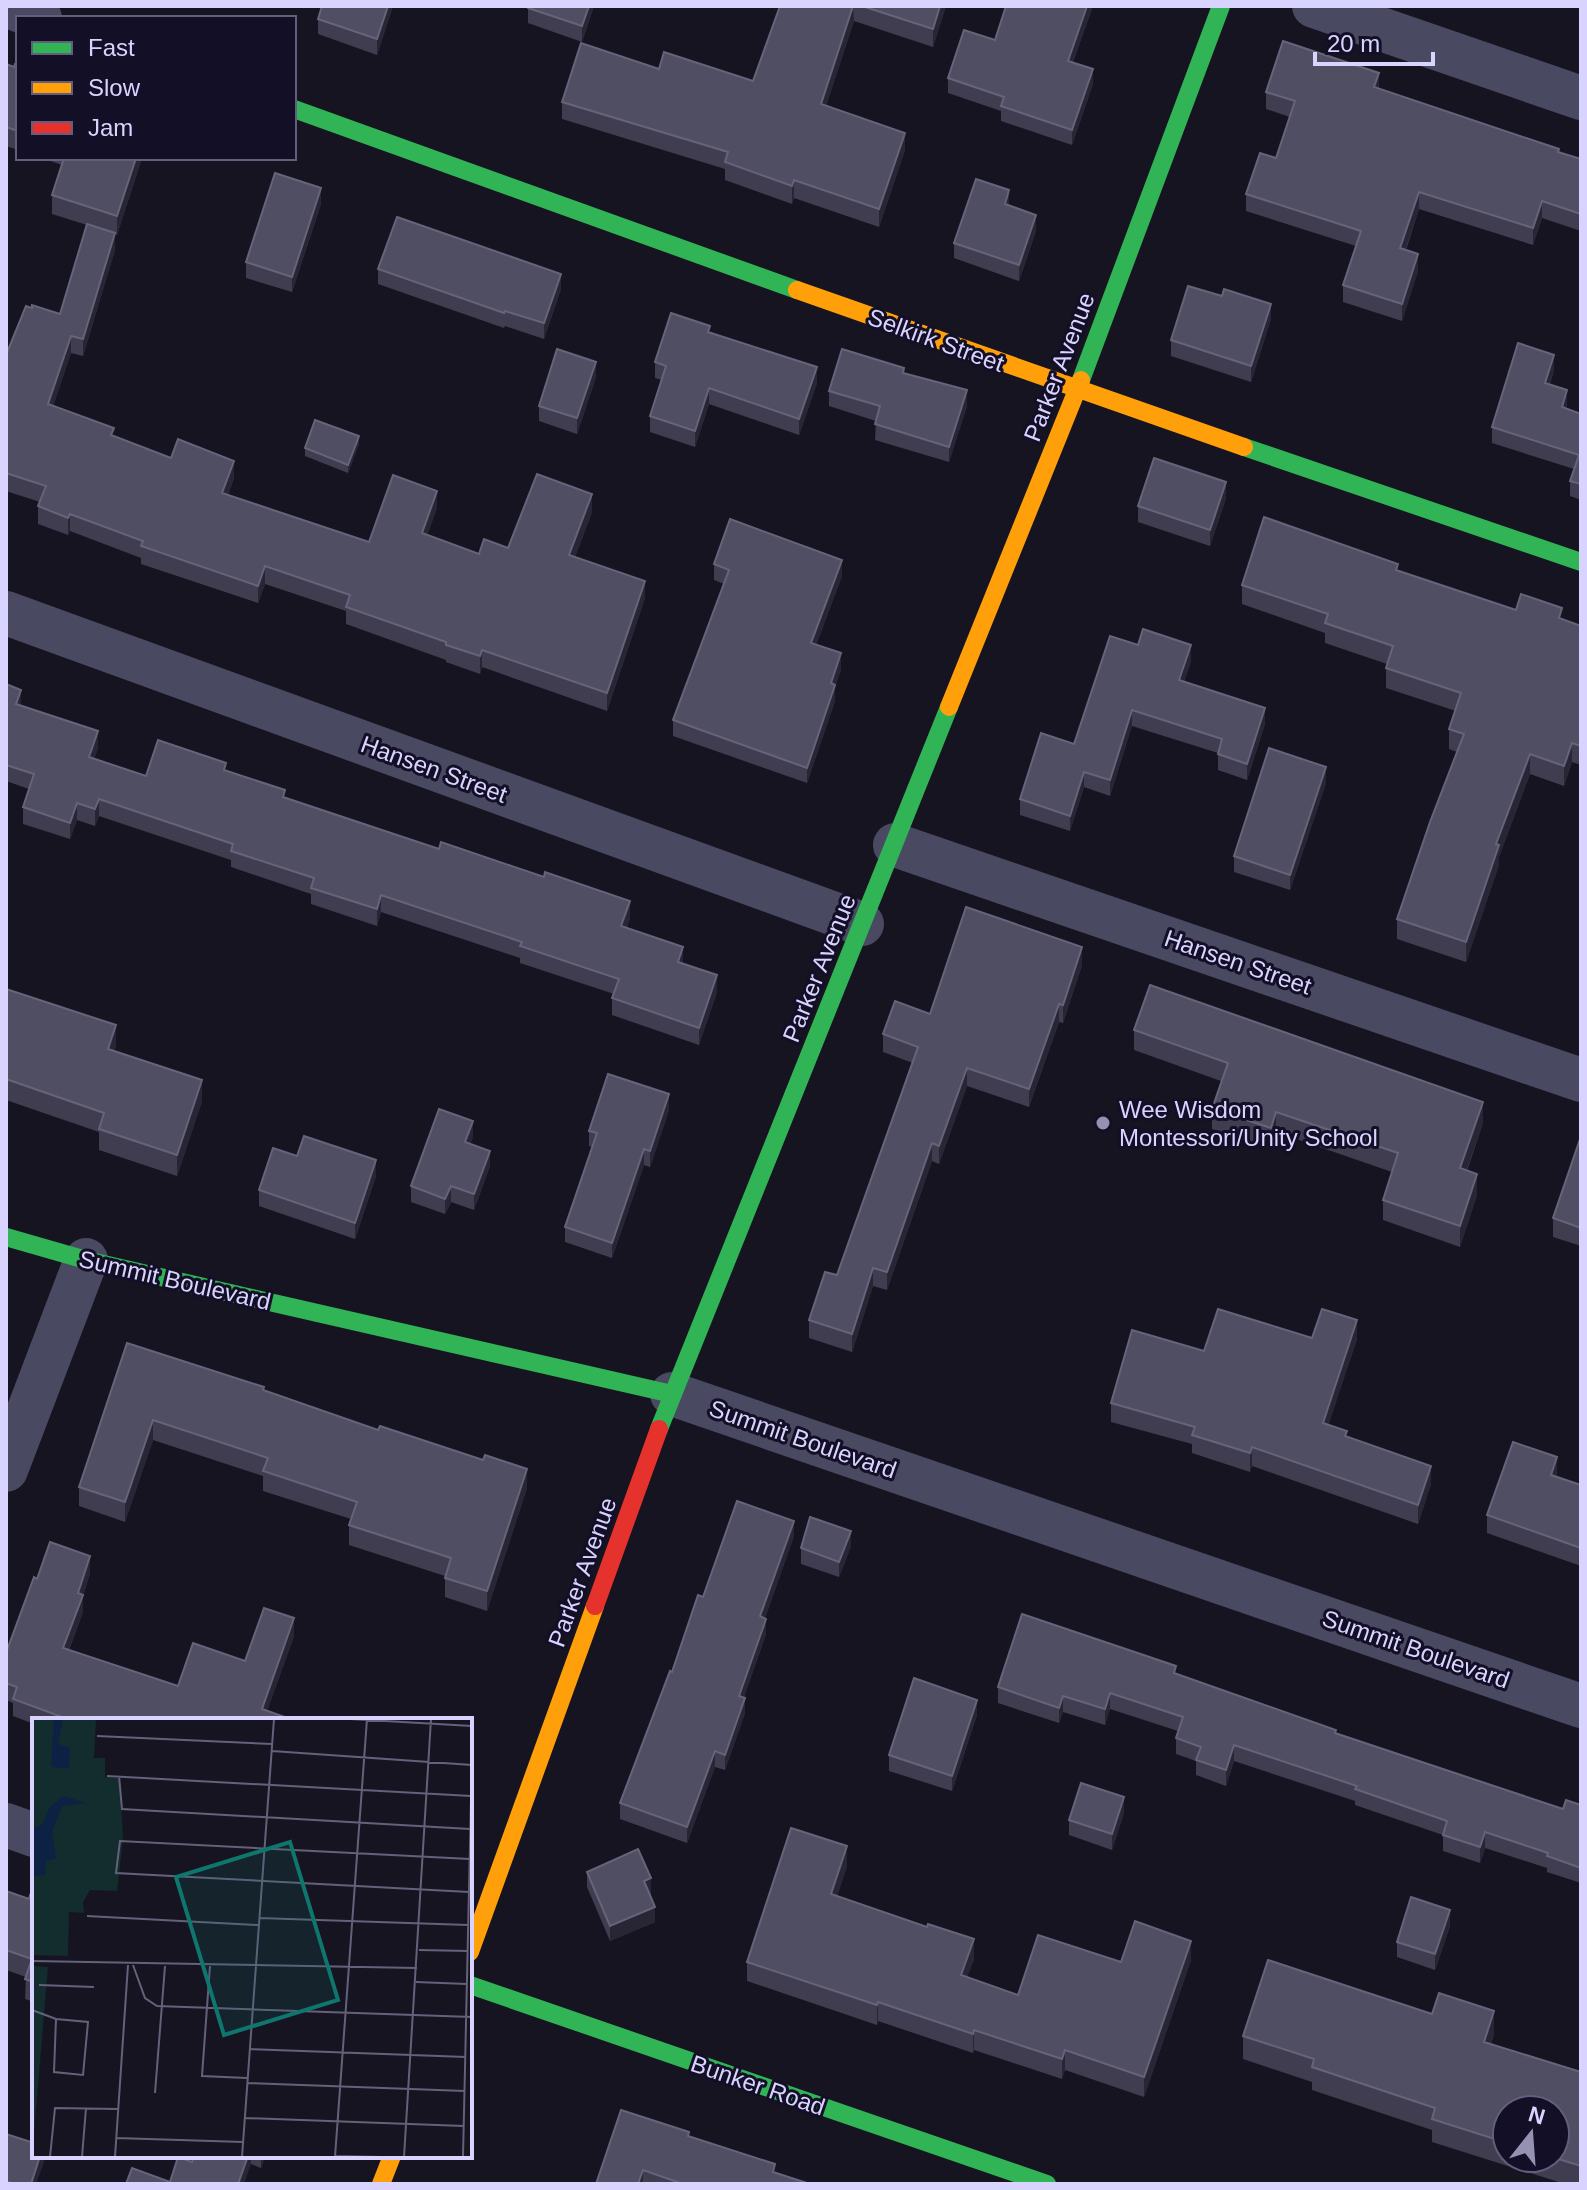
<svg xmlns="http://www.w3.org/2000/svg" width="1587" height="2190" font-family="Helvetica,sans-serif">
	<rect width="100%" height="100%" fill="#161421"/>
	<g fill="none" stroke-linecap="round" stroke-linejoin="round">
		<!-- street -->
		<g stroke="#4a4962" stroke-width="44">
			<path d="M 7,6 L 40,18"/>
			<path d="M 1314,6 L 1581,98"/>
			<path d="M 6,613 L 862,924"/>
			<path d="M 895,845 L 1581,1080"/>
			<path d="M 672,1394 L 1581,1706"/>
			<path d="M 6,1470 L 86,1260"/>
			<path d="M 6,1825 L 34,1835"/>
		</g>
		<!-- fast -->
		<g stroke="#30b455" stroke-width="18">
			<path d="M 294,109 L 797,290"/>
			<path d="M 1081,380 L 1221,6"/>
			<path d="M 1244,447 L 1581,562"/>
			<path d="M 6,1237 L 86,1260 L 672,1394"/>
			<path d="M 659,1429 L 949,707"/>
			<path d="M 470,1985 L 1047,2184"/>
		</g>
		<!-- slow -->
		<g stroke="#ff9f0a" stroke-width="18">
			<path d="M 797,290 L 1244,447"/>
			<path d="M 949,707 L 1081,380"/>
			<path d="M 470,1952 L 595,1606"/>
			<path d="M 381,2184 L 392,2156"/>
		</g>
		<!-- jam -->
		<path stroke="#e5322d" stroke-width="18" d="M 595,1606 L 659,1429"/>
	</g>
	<!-- wall -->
	<g fill="#403d50" fill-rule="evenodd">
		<path d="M 393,6 L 377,55 L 318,34 L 318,19 Z"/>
		<path d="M 528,6 L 594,6 L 582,42 L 528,23 Z"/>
		<path d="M 780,6 L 946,6 L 933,47 L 854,21 L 826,106 L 905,150 L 879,227 L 794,198 L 792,204 L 725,180 L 725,169 L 562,119 L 562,102 L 659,69 L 753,81 Z"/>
		<path d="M 1093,6 L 1073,62 L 1093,84 L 1072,145 L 1001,121 L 1001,111 L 948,93 L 948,78 L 995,40 Z"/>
		<path d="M 6,64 L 14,67 L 18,64 L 18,150 L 6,146 Z"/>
		<path d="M 1379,89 L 1581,159 L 1581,231 L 1542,218 L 1533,245 L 1419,209 L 1406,250 L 1418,271 L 1402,321 L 1343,302 L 1343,285 L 1356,246 L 1246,211 L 1246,194 L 1276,158 L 1290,117 L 1266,109 L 1266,92 Z"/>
		<path d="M 42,158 L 142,158 L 117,235 L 115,234 L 115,250 L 83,356 L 71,353 L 53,406 L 114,436 L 171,458 L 234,478 L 228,495 L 369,542 L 437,508 L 427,535 L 479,554 L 508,548 L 592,512 L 575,557 L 645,598 L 607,711 L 482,667 L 480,674 L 446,662 L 446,660 L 346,624 L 346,611 L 265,584 L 258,603 L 141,564 L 141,558 L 70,531 L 68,535 L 38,524 L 38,506 L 40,502 L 6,491 L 6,355 L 60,314 L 87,225 L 52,214 L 52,195 L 62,165 Z"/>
		<path d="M 321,204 L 292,292 L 246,278 L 246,262 Z"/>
		<path d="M 1009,206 L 1036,231 L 1019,281 L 954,258 L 954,243 Z"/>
		<path d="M 378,269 L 561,289 L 544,339 L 505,326 L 504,328 L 378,284 Z"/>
		<path d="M 1222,296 L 1271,319 L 1251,382 L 1171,356 L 1171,340 Z"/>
		<path d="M 710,332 L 817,383 L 799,435 L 709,404 L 695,447 L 650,432 L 650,416 L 662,380 L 655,378 L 655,362 Z"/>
		<path d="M 1554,370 L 1550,384 L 1567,406 L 1566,409 L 1581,414 L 1581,500 L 1570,496 L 1570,481 L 1574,469 L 1492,443 L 1492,427 Z"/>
		<path d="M 904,373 L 967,406 L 949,462 L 875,440 L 876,421 L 829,406 L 829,391 Z"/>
		<path d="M 596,377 L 577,434 L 539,421 L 539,406 Z"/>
		<path d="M 359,444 L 348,473 L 305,456 L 305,448 Z"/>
		<path d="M 1226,498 L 1210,546 L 1138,522 L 1138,506 Z"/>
		<path d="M 714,564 L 842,576 L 816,645 L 841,669 L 835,687 L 835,701 L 807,783 L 673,736 L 673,720 L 724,584 L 714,580 Z"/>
		<path d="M 1398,571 L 1516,610 L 1562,619 L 1581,626 L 1581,765 L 1572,762 L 1564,786 L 1530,774 L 1499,857 L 1499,865 L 1466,962 L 1397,939 L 1397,919 L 1457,752 L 1449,749 L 1449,729 L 1456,711 L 1386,688 L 1386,668 L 1387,664 L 1325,643 L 1325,633 L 1242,604 L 1242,585 Z"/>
		<path d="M 1138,645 L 1191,661 L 1184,682 L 1265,724 L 1247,780 L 1218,770 L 1218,753 L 1132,726 L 1110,796 L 1084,787 L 1070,831 L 1020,815 L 1020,799 L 1074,744 Z"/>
		<path d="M 6,684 L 21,706 L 98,748 L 94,759 L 146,776 L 226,771 L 285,797 L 630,918 L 627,927 L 683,963 L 717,992 L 699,1045 L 612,1015 L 612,998 L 614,994 L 520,963 L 520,958 L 381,912 L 377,926 L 311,904 L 311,894 L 231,867 L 231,860 L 99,816 L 95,826 L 77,820 L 70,839 L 23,824 L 23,807 L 29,789 L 6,781 Z"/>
		<path d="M 1326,783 L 1290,890 L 1234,872 L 1234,856 Z"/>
		<path d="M 1082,965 L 1063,1023 L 1059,1022 L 1029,1107 L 967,1086 L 939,1164 L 932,1161 L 887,1290 L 873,1286 L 852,1352 L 809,1338 L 809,1320 L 837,1275 L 913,1063 L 883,1052 L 883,1034 L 930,1014 Z"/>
		<path d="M 6,989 L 116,1046 L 114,1051 L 202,1101 L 177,1176 L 99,1150 L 99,1132 L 6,1100 Z"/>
		<path d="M 1134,1030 L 1483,1123 L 1467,1171 L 1477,1195 L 1460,1247 L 1383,1220 L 1383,1200 L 1392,1172 L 1276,1132 L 1271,1149 L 1212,1129 L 1212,1109 L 1221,1081 L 1134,1050 Z"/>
		<path d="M 669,1110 L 650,1167 L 644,1165 L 612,1258 L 565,1242 L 565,1227 L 592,1147 L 589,1146 L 589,1131 Z"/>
		<path d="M 473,1137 L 470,1144 L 490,1166 L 474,1210 L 451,1202 L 445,1214 L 411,1202 L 411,1186 Z"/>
		<path d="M 1581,1140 L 1581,1246 L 1553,1237 L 1553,1218 Z"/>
		<path d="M 376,1176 L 355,1239 L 259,1206 L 259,1190 Z"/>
		<path d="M 1312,1338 L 1357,1339 L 1328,1425 L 1431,1484 L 1418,1524 L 1252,1466 L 1250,1472 L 1192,1453 L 1192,1444 L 1111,1422 L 1111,1403 Z"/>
		<path d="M 127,1343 L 264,1391 L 527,1488 L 487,1611 L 445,1597 L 445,1576 L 349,1545 L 349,1525 L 351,1519 L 263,1491 L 263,1476 L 153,1440 L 125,1522 L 79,1506 L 79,1487 Z"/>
		<path d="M 1557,1476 L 1581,1485 L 1581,1566 L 1487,1533 L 1487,1515 Z"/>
		<path d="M 794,1536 L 765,1618 L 766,1634 L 744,1697 L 745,1713 L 725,1770 L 715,1767 L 687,1843 L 620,1819 L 620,1803 L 672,1672 L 703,1597 Z"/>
		<path d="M 851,1546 L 839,1577 L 801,1564 L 801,1548 Z"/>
		<path d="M 90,1573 L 83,1596 L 83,1612 L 69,1650 L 178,1686 L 245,1661 L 294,1636 L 267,1711 L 293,1720 L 34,1720 L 34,1724 L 13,1716 L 13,1703 L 6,1700 L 6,1653 L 37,1579 Z"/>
		<path d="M 1176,1674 L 1336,1733 L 1563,1809 L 1581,1805 L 1581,1883 L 1547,1872 L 1547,1868 L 1485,1848 L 1480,1863 L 1443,1851 L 1443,1835 L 1355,1805 L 1355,1801 L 1234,1761 L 1226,1786 L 1196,1775 L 1196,1761 L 1176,1754 L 1176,1738 L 1178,1731 L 1110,1709 L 1105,1725 L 1063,1712 L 1059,1723 L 998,1703 L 998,1687 Z"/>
		<path d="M 977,1715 L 952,1791 L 889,1771 L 889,1755 Z"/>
		<path d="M 1124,1813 L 1112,1850 L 1069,1835 L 1069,1820 Z"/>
		<path d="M 847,1866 L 837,1896 L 974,1959 L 967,1977 L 1018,1995 L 1121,1962 L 1191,1960 L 1144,2097 L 1065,2070 L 1062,2079 L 974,2050 L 973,2053 L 878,2021 L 877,2025 L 747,1981 L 747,1962 Z"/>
		<path d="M 587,1872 L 651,1894 L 649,1894 L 655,1922 L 610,1941 L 587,1887 Z"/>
		<path d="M 6,1891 L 29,1899 L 34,1897 L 34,2002 L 25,1999 L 26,1977 L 6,1970 Z"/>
		<path d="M 1450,1926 L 1435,1970 L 1397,1957 L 1397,1942 Z"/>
		<path d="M 1494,2034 L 1491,2044 L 1581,2072 L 1581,2184 L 1565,2184 L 1432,2142 L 1432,2130 L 1312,2090 L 1312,2082 L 1243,2059 L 1243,2036 ZM 1507,2110 L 1555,2158 L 1507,2158 Z"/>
		<path d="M 689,2136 L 775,2172 L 810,2184 L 596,2184 Z"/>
		<path d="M 194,2156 L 265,2156 L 261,2168 L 251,2164 L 170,2182 L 192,2162 Z"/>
	</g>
	<!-- shaded-wall -->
	<g fill="#282635">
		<path d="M 388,6 L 393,6 L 377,55 L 377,39 Z"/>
		<path d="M 589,6 L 594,6 L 582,42 L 582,26 Z"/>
		<path d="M 853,6 L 854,21 L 821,121 L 821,104 Z"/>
		<path d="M 940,6 L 946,6 L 933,47 L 933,29 Z"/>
		<path d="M 1087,6 L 1093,6 L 1068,75 L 1068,61 Z"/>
		<path d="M 1093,69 L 1093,84 L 1072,145 L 1072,130 Z"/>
		<path d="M 1379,73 L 1379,90 L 1374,87 Z"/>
		<path d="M 905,133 L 905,150 L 879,227 L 879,209 Z"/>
		<path d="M 136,158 L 142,158 L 117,235 L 117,216 Z"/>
		<path d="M 794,180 L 794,198 L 792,204 L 792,186 Z"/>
		<path d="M 321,188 L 321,204 L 292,292 L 292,277 Z"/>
		<path d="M 1009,190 L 1009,206 L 1005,204 Z"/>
		<path d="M 1419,192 L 1419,209 L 1400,265 L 1400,248 Z"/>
		<path d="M 1542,201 L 1542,218 L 1533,245 L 1533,228 Z"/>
		<path d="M 1036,215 L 1036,231 L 1019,281 L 1019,265 Z"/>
		<path d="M 115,233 L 115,250 L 83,356 L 83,339 Z"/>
		<path d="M 1418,254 L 1418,271 L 1402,321 L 1402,304 Z"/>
		<path d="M 561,274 L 561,289 L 544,339 L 544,323 Z"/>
		<path d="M 1271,304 L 1271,319 L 1251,382 L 1251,366 Z"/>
		<path d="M 71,336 L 71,353 L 48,422 L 48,404 Z"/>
		<path d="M 1554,355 L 1554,370 L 1545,398 L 1545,383 Z"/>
		<path d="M 596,362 L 596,377 L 577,434 L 577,418 Z"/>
		<path d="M 817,367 L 817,383 L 799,435 L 799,419 Z"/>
		<path d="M 709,388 L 709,404 L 695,447 L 695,431 Z"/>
		<path d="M 967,390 L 967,406 L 949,462 L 949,447 Z"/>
		<path d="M 1567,390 L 1567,406 L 1562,423 L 1562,407 Z"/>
		<path d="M 359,436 L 359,444 L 348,473 L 348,465 Z"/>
		<path d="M 234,461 L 234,478 L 222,510 L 222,493 Z"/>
		<path d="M 1226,482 L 1226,498 L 1210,546 L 1210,530 Z"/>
		<path d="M 437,491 L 437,508 L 422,550 L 422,533 Z"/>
		<path d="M 592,494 L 592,512 L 569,573 L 569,555 Z"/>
		<path d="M 70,514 L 70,531 L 68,535 L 68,518 Z"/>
		<path d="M 842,560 L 842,576 L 811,659 L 811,643 Z"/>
		<path d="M 265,566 L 265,584 L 258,603 L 258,586 Z"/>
		<path d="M 645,581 L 645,598 L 607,711 L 607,693 Z"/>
		<path d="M 1191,645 L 1191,661 L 1179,696 L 1179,680 Z"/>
		<path d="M 482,650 L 482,667 L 480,674 L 480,656 Z"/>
		<path d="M 841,653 L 841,669 L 835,687 L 835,701 L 807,783 L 807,768 L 831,683 Z"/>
		<path d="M 21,690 L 21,706 L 16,704 Z"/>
		<path d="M 1265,708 L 1265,724 L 1247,780 L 1247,764 Z"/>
		<path d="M 1132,710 L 1132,726 L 1110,796 L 1110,780 Z"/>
		<path d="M 98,731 L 98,748 L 89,774 L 89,757 Z"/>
		<path d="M 1572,743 L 1572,762 L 1564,786 L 1564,766 Z"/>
		<path d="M 1530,754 L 1530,774 L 1499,857 L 1499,865 L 1466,962 L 1466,942 L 1496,844 Z"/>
		<path d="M 1326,767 L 1326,783 L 1290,890 L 1290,875 Z"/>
		<path d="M 1084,772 L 1084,787 L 1070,831 L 1070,816 Z"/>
		<path d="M 99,799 L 99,816 L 95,826 L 95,809 Z"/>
		<path d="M 77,803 L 77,820 L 70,839 L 70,823 Z"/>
		<path d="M 381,895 L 381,912 L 377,926 L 377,909 Z"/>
		<path d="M 630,901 L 630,918 L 621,942 L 621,926 Z"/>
		<path d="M 683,947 L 683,964 L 678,962 Z"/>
		<path d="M 1082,947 L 1082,965 L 1063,1023 L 1063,1005 Z"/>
		<path d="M 717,975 L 717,992 L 699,1045 L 699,1028 Z"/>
		<path d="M 1059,1004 L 1059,1022 L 1029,1107 L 1029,1089 Z"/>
		<path d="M 116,1025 L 116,1046 L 108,1070 L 108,1049 Z"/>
		<path d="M 967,1068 L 967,1086 L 939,1164 L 939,1146 Z"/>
		<path d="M 202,1080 L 202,1101 L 177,1176 L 177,1155 Z"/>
		<path d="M 669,1094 L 669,1110 L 650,1167 L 650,1151 Z"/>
		<path d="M 1483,1102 L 1483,1123 L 1460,1189 L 1460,1168 Z"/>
		<path d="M 1276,1112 L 1276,1132 L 1271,1149 L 1271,1128 Z"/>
		<path d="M 473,1121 L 473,1137 L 465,1157 L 465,1142 Z"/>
		<path d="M 932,1143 L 932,1161 L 887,1290 L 887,1272 Z"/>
		<path d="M 644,1149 L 644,1165 L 612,1258 L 612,1243 Z"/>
		<path d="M 490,1151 L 490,1166 L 474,1210 L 474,1194 Z"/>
		<path d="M 376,1160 L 376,1176 L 355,1239 L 355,1223 Z"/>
		<path d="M 1477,1174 L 1477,1195 L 1460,1247 L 1460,1226 Z"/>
		<path d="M 451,1186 L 451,1202 L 445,1214 L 445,1199 Z"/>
		<path d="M 873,1268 L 873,1286 L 852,1352 L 852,1334 Z"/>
		<path d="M 1357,1320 L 1357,1339 L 1323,1442 L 1323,1423 Z"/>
		<path d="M 153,1420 L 153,1440 L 125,1522 L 125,1502 Z"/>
		<path d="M 1252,1447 L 1252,1466 L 1250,1472 L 1250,1453 Z"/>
		<path d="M 1557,1457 L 1557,1476 L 1551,1493 L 1551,1475 Z"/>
		<path d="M 1431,1466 L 1431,1484 L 1418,1524 L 1418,1505 Z"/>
		<path d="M 527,1469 L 527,1488 L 487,1611 L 487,1591 Z"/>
		<path d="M 794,1521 L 794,1536 L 760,1632 L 760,1616 Z"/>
		<path d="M 851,1531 L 851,1546 L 839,1577 L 839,1562 Z"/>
		<path d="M 90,1556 L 90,1573 L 83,1596 L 83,1612 L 63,1665 L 63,1648 L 78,1593 Z"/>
		<path d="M 294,1618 L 294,1636 L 264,1720 L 262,1709 Z"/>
		<path d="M 766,1619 L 766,1634 L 739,1711 L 739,1696 Z"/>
		<path d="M 1110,1693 L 1110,1709 L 1105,1725 L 1105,1709 Z"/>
		<path d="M 1063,1696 L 1063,1712 L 1059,1723 L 1059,1708 Z"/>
		<path d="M 745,1698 L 745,1713 L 725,1770 L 725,1755 Z"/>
		<path d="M 977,1700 L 977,1715 L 952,1791 L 952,1776 Z"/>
		<path d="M 1234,1745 L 1234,1761 L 1226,1786 L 1226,1770 Z"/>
		<path d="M 715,1751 L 715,1767 L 687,1843 L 687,1827 Z"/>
		<path d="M 1124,1797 L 1124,1813 L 1112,1850 L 1112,1834 Z"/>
		<path d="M 1485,1832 L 1485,1848 L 1480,1863 L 1480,1847 Z"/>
		<path d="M 847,1846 L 847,1866 L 831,1914 L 831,1894 Z"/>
		<path d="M 651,1878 L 651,1894 L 644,1896 L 644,1881 Z"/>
		<path d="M 655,1907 L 655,1922 L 610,1941 L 610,1926 Z"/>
		<path d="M 1450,1910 L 1450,1926 L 1435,1970 L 1435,1954 Z"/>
		<path d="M 974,1939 L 974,1959 L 961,1994 L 961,1975 Z"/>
		<path d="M 1191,1941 L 1191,1960 L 1144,2097 L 1144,2077 Z"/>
		<path d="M 878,2002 L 878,2021 L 877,2025 L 877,2005 Z"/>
		<path d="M 1494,2011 L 1494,2034 L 1484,2065 L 1484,2042 Z"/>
		<path d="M 974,2030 L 974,2050 L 973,2053 L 973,2034 Z"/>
		<path d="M 1065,2050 L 1065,2070 L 1062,2079 L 1062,2059 Z"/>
		<path d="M 40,2156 L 44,2156 L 44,2162 L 36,2184 L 31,2184 Z"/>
		<path d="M 248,2156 L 251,2156 L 251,2164 L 244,2184 L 238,2184 Z"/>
		<path d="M 261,2156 L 265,2156 L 261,2168 Z"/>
		<path d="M 643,2170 L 643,2184 L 638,2184 Z"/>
	</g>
	<!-- building -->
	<g fill="#504e63" stroke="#66637b" stroke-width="2">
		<path d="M 322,6 L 388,6 L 377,39 L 318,19 Z"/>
		<path d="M 528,6 L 589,6 L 582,26 L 528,8 Z"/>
		<path d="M 780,6 L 853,6 L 821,104 L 905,133 L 879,209 L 794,180 L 792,186 L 725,162 L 728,152 L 562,102 L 581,43 L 659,69 L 664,52 L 753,81 Z"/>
		<path d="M 862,6 L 940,6 L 933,29 Z"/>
		<path d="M 1006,6 L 1087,6 L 1068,61 L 1093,69 L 1072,130 L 1001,106 L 1004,97 L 948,78 L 964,30 L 995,40 Z"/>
		<path d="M 1283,41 L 1379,73 L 1374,87 L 1559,149 L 1558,152 L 1581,159 L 1581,214 L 1542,201 L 1533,228 L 1419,192 L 1400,248 L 1418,254 L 1402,304 L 1343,285 L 1361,231 L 1246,194 L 1260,153 L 1276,158 L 1295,101 L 1266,92 Z"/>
		<path d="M 6,64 L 14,67 L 15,64 L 18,64 L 18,131 L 6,127 Z"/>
		<path d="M 64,158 L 136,158 L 117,216 L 52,195 Z"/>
		<path d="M 275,173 L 321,188 L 292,277 L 246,262 Z"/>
		<path d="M 976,179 L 1009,190 L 1005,204 L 1036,215 L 1019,265 L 954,243 Z"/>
		<path d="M 397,217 L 561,274 L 544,323 L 505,311 L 504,313 L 378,269 Z"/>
		<path d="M 87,224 L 115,233 L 83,339 L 71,336 L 48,404 L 114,428 L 111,435 L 171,458 L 178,439 L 234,461 L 222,493 L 369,542 L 393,475 L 437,491 L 422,533 L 479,554 L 484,539 L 508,548 L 537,474 L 592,494 L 569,555 L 645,581 L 607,693 L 482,650 L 480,656 L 446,645 L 446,642 L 346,607 L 350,595 L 265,566 L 258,586 L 141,546 L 143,541 L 70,514 L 68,518 L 38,506 L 46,486 L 6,473 L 6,355 L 26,306 L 32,308 L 32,305 L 60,314 Z"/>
		<path d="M 1188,286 L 1222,296 L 1224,289 L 1271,304 L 1251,366 L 1171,340 Z"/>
		<path d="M 671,313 L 710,326 L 708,332 L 817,367 L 799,419 L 709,388 L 695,431 L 650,416 L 666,366 L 655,362 Z"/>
		<path d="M 1518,343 L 1554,355 L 1545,383 L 1567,390 L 1562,407 L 1581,414 L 1581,484 L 1570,481 L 1579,455 L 1492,427 Z"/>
		<path d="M 557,349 L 596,362 L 577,418 L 539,406 Z"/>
		<path d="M 842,349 L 904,368 L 903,373 L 967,390 L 949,447 L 875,424 L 880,406 L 829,391 Z"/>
		<path d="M 315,420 L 359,436 L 348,465 L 305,448 Z"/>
		<path d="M 1154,458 L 1226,482 L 1210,530 L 1138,506 Z"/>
		<path d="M 1264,517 L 1398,564 L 1396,570 L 1516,610 L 1521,594 L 1562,608 L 1559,618 L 1581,626 L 1581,746 L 1572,743 L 1564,766 L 1530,754 L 1496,844 L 1499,845 L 1466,942 L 1397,919 L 1430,822 L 1464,734 L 1449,729 L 1461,693 L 1386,668 L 1393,646 L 1325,623 L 1328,614 L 1242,585 Z"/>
		<path d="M 730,519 L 842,560 L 811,643 L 841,653 L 831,683 L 835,685 L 807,768 L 673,720 L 729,570 L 714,564 Z"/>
		<path d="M 1143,629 L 1191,645 L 1179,680 L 1265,708 L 1247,764 L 1218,754 L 1222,739 L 1132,710 L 1110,780 L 1084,772 L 1070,816 L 1020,799 L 1041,733 L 1074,744 L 1110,636 L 1138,645 Z"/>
		<path d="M 6,684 L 21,690 L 16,704 L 98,731 L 89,757 L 146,776 L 158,740 L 226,763 L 224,770 L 285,790 L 283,797 L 439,849 L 441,842 L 544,877 L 545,872 L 630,901 L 621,926 L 683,947 L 678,962 L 717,975 L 699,1028 L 612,998 L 619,979 L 520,946 L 522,942 L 381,895 L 377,909 L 311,888 L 314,878 L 231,851 L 233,844 L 99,799 L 95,809 L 77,803 L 70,823 L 23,807 L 34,774 L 6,765 Z"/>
		<path d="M 1269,748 L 1326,767 L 1290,875 L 1234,856 Z"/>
		<path d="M 966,907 L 1082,947 L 1063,1005 L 1059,1004 L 1029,1089 L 967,1068 L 939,1146 L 932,1143 L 887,1272 L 873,1268 L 852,1334 L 809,1320 L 825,1272 L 837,1275 L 918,1047 L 883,1034 L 895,1001 L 930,1014 Z"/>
		<path d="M 1150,985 L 1483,1102 L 1460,1168 L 1477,1174 L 1460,1226 L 1383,1200 L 1398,1153 L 1276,1112 L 1271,1128 L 1212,1109 L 1228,1063 L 1134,1030 Z"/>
		<path d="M 6,989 L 116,1025 L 108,1049 L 202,1080 L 177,1155 L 99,1129 L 104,1113 L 6,1079 Z"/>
		<path d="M 608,1074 L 669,1094 L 650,1151 L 644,1149 L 612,1243 L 565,1227 L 597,1133 L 589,1131 Z"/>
		<path d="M 439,1109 L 473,1121 L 465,1142 L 490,1151 L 474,1194 L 451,1186 L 445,1199 L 411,1186 Z"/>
		<path d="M 304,1136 L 376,1160 L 355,1223 L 259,1190 L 273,1148 L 297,1156 Z"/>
		<path d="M 1580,1139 L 1581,1140 L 1581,1228 L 1553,1218 Z"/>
		<path d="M 1218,1309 L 1312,1338 L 1322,1309 L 1357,1320 L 1323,1423 L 1347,1431 L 1345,1436 L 1431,1466 L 1418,1505 L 1252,1447 L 1250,1453 L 1192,1435 L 1195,1427 L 1111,1403 L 1132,1330 L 1204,1351 Z"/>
		<path d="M 127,1343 L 264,1387 L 263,1390 L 378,1430 L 380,1426 L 483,1460 L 485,1455 L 527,1469 L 487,1591 L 445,1578 L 451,1558 L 349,1525 L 357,1502 L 263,1471 L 268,1458 L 153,1420 L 125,1502 L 79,1487 Z"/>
		<path d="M 1513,1442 L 1557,1457 L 1551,1475 L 1581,1485 L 1581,1548 L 1487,1515 Z"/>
		<path d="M 737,1501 L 794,1521 L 760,1616 L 766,1619 L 739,1696 L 745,1698 L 725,1755 L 715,1751 L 687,1827 L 620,1803 L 670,1671 L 672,1672 L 698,1595 L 703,1597 Z"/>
		<path d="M 810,1517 L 851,1531 L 839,1562 L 801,1548 Z"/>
		<path d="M 50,1542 L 90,1556 L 78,1593 L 83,1595 L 63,1648 L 178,1686 L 193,1643 L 245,1661 L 264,1608 L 294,1618 L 262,1709 L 293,1720 L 70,1720 L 13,1699 L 17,1687 L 6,1683 L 6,1653 L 34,1577 L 37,1579 Z"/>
		<path d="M 1022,1614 L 1176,1666 L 1174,1673 L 1336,1730 L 1335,1733 L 1563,1809 L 1566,1800 L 1581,1805 L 1581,1868 L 1547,1856 L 1548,1853 L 1485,1832 L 1480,1847 L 1443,1835 L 1447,1821 L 1355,1789 L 1357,1786 L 1234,1745 L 1226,1770 L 1196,1760 L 1201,1747 L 1176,1738 L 1183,1717 L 1110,1693 L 1105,1709 L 1063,1696 L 1059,1708 L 998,1687 Z"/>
		<path d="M 914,1678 L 977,1700 L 952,1776 L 889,1755 Z"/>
		<path d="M 1081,1783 L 1124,1797 L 1112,1834 L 1069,1820 Z"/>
		<path d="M 791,1828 L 847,1846 L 831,1894 L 927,1927 L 928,1924 L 974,1939 L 961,1975 L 1018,1995 L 1038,1935 L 1121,1962 L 1135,1921 L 1191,1941 L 1144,2077 L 1065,2050 L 1062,2059 L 974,2030 L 973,2034 L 878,2002 L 877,2005 L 747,1962 Z"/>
		<path d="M 638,1849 L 651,1878 L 644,1881 L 655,1907 L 610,1926 L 587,1872 Z"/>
		<path d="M 6,1891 L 29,1899 L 30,1895 L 34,1897 L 34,1982 L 25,1979 L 32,1959 L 6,1950 Z"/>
		<path d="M 1411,1897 L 1450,1910 L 1435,1954 L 1397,1942 Z"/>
		<path d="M 1268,1960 L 1432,2014 L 1439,1993 L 1494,2011 L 1484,2042 L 1581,2072 L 1581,2166 L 1555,2158 L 1555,2110 L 1507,2110 L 1507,2143 L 1432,2119 L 1435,2108 L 1312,2067 L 1314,2059 L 1243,2036 Z"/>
		<path d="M 621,2110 L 689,2132 L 688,2136 L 775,2164 L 773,2172 L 810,2184 L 683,2184 L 643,2170 L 638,2184 L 596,2184 Z"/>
		<path d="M 6,2134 L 34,2143 L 34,2156 L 40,2156 L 31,2184 L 14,2184 L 6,2181 Z"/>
		<path d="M 194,2156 L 248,2156 L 238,2184 L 126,2184 L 132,2168 L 170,2182 L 178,2157 L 192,2162 Z"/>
	</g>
	<!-- markers -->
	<circle fill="#9591b1" stroke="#130f26" stroke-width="3" cx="1103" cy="1123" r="8"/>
	<g text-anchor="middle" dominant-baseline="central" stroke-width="6" stroke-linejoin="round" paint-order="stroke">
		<!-- street labels -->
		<g font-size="24" fill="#d9d4ff" stroke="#130f26">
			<text transform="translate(936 340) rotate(20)">Selkirk Street</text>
			<text transform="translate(1059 367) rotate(-69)">Parker Avenue</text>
			<text transform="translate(434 769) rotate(20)">Hansen Street</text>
			<text transform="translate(1238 962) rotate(19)">Hansen Street</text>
			<text transform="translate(819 968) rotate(-68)">Parker Avenue</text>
			<text transform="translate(175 1280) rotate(13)">Summit Boulevard</text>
			<text transform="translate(803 1439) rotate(19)">Summit Boulevard</text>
			<text transform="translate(582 1572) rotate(-70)">Parker Avenue</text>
			<text transform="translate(1416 1649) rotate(19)">Summit Boulevard</text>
			<text transform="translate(758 2085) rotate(19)">Bunker Road</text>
		</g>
		<!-- poi labels -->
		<g font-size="24" fill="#d9d4ff" stroke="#130f26" text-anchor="start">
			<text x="1119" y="1109">Wee Wisdom<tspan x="1119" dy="28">Montessori/Unity School</tspan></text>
		</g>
	</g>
	<!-- overview -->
	<g transform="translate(32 1718)">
		<rect width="440" height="440" fill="#161421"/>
		<path d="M 0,1 L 64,1 L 62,40 L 73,40 L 73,59 L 88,60 L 91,121 L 85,173 L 58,172 L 51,184 L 52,195 L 37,194 L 36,238 L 0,237 ZM 0,248 L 16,249 L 0,439 Z" fill="#132c2d"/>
		<path d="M 22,1 L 31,1 L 26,26 L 38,30 L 37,50 L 19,49 ZM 31,78 L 55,85 L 30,88 L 20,114 L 24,140 L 14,143 L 13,157 L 0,158 L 0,112 L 11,106 L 17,90 Z" fill="#0d2144"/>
		<path fill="none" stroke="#64617a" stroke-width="2" d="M 318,1 L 440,8M 65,18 L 240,26M 240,33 L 440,47M 75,58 L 439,78M 87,58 L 90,91 L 438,111M 437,174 L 84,155 L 88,123 L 438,141M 55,198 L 226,207M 227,200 L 436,207M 387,232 L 436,233M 0,243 L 385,250M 101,247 L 113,280 L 125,288 L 440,299M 178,248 L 170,358 L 215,360M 384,264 L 435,266M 7,267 L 62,269M 0,292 L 24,301 L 56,304 L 51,357 L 22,354 L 24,301M 218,331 L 434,339M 215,365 L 433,373M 123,375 L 133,248M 213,400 L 432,408M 84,420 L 211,424M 303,438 L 349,439M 18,439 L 23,390 L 86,391M 50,439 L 54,390M 83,439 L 96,247M 210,439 L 242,1M 303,439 L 335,1M 372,439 L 399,1M 431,439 L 440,37"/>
		<path fill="#0f766e" fill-opacity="0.15" stroke="#0f766e" stroke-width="4" d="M 258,124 L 306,282 L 192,317 L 144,159 Z"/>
		<rect width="440" height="440" fill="none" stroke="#d9d4ff" stroke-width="4"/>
	</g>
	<!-- border -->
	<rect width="1587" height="2190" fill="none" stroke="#d9d4ff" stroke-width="16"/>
	<!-- legend -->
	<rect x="16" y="16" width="280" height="144" fill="#130f26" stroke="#625e7d" stroke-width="2"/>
	<rect x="32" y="42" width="40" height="12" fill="#30b455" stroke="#625e7d" stroke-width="2"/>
	<text x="88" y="56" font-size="24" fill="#d9d4ff">Fast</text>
	<rect x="32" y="82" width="40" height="12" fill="#ff9f0a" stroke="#625e7d" stroke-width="2"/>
	<text x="88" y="96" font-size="24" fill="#d9d4ff">Slow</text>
	<rect x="32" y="122" width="40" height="12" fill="#e5322d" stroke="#625e7d" stroke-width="2"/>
	<text x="88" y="136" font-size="24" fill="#d9d4ff">Jam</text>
	<!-- north arrow -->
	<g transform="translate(1531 2134) rotate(17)"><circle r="38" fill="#130f26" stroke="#625e7d" stroke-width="2"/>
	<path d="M0-6L14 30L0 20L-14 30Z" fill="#9591b1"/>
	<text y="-12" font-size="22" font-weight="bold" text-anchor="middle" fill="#d9d4ff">N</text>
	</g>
	<!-- scale -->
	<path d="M1315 52v12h118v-12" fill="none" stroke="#d9d4ff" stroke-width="4"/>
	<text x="1327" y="52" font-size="24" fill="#d9d4ff" stroke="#130f26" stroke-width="6" paint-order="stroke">20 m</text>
</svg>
